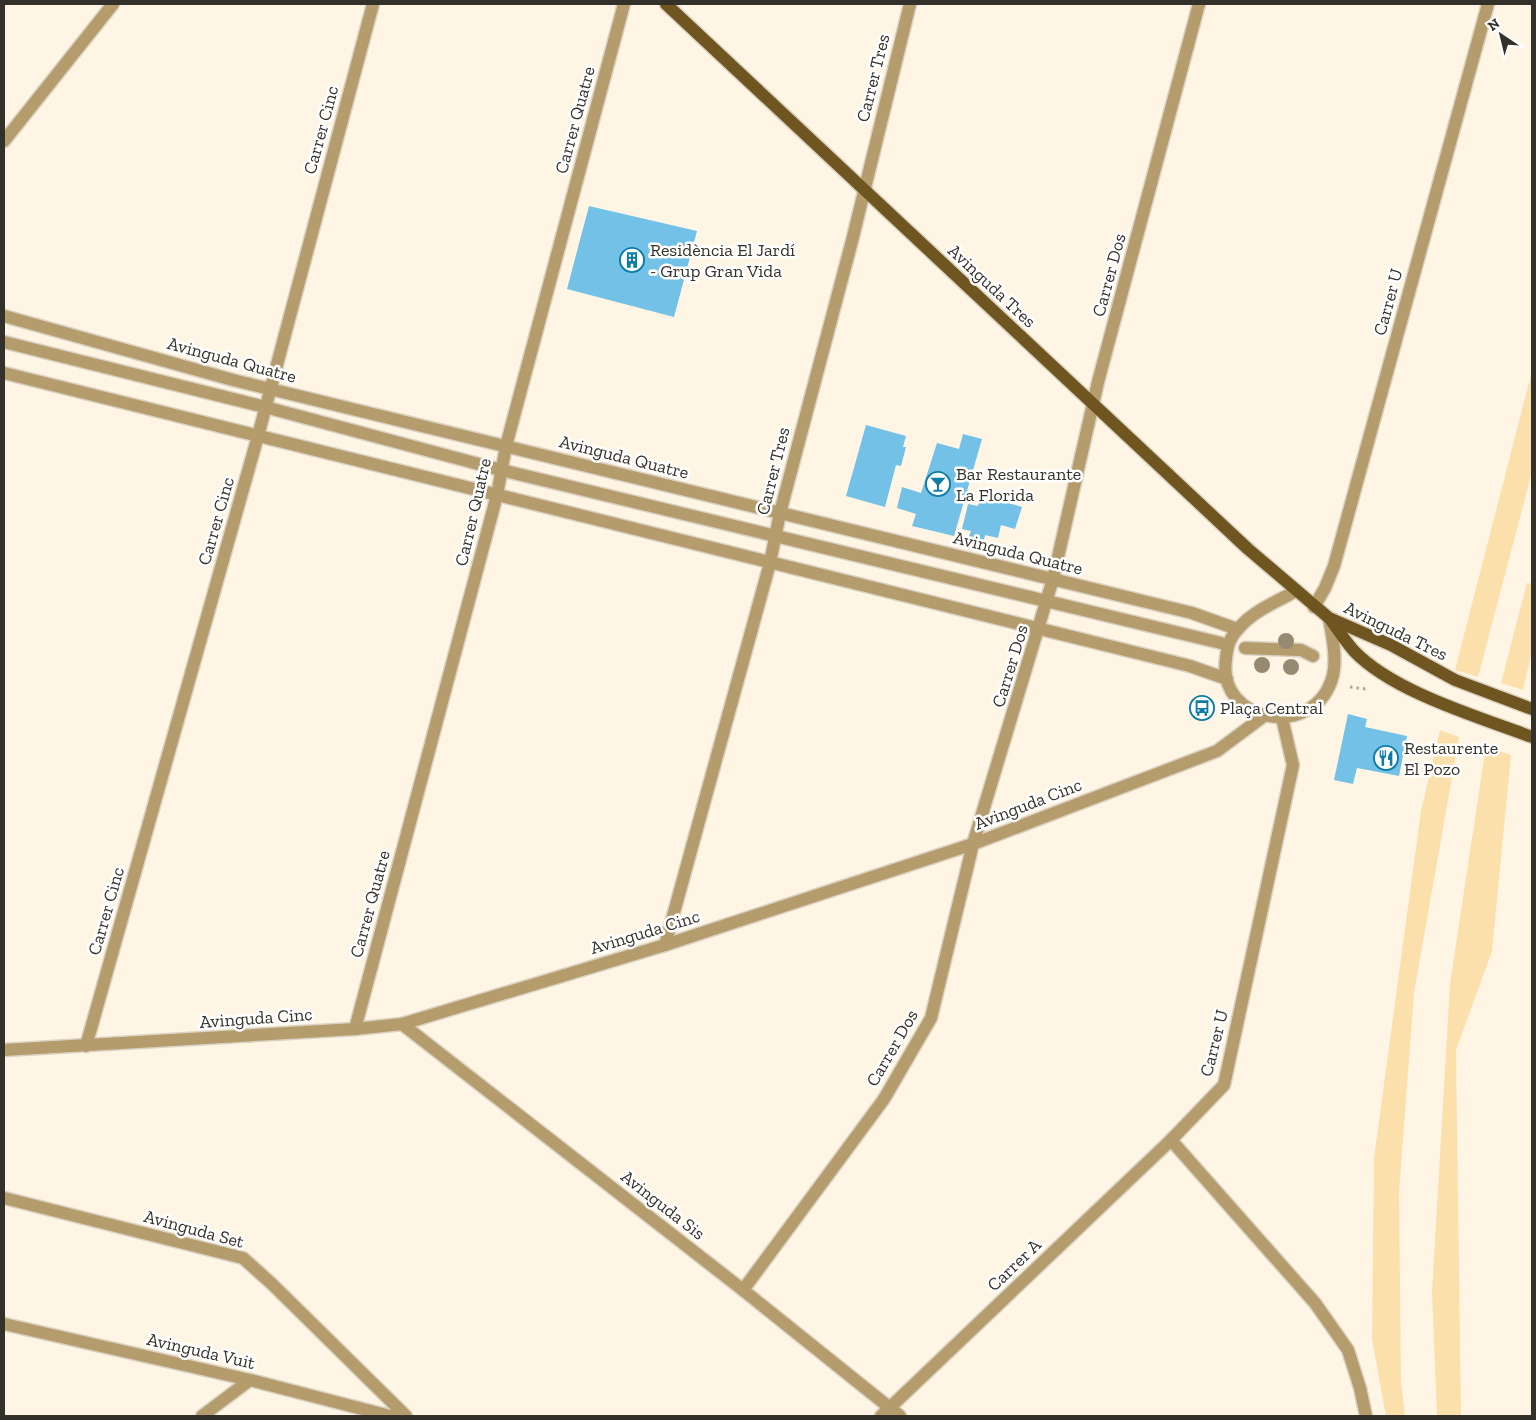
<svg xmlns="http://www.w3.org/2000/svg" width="1536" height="1420" font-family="'Zilla Slab',serif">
	<rect width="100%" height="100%" fill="#fff5e4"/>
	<!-- green -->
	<g fill="#fce0ac">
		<path d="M 1532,371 L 1532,472 L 1478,677 L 1455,670 Z"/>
		<path d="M 1527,583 L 1532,584 L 1532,651 L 1523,690 L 1501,683 Z"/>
		<path d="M 1440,730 L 1459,737 L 1414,993 L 1399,1192 L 1401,1382 L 1405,1416 L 1386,1416 L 1372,1339 L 1374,1158 L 1421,811 Z"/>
		<path d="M 1486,746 L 1511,755 L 1492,951 L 1456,1050 L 1461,1416 L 1437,1416 L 1432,1292 L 1450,984 Z"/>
	</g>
	<!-- building -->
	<g fill="#73c1e7">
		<path d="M 589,206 L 697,231 L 674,317 L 567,289 Z"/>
		<path d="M 866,425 L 906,436 L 903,447 L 906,447 L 901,466 L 896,465 L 885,507 L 846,496 Z"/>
		<path d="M 963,434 L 982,439 L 954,536 L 912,526 L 916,514 L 897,508 L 902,487 L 921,493 L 937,443 L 959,449 Z"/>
		<path d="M 981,495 L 1022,507 L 1015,529 L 1001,525 L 998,538 L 985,535 L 984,540 L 969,536 L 971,531 L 962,529 L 968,504 L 978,506 Z"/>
		<path d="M 1348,714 L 1367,719 L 1365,727 L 1407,736 L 1399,776 L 1357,768 L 1353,784 L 1334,780 Z"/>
	</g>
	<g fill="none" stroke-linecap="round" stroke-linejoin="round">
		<defs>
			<g id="minor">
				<path d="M 4,141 L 113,4"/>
				<path d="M 4,316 L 233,380 L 1192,613 L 1237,629"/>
				<path d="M 4,342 L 265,407 L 501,470 L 1221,643"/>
				<path d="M 4,373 L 1190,666 L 1227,679"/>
				<path d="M 1296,591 C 1278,601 1253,611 1239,628 C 1230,637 1227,646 1226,659 C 1216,724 1317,741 1333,675 C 1337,657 1332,636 1329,618"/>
				<path d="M 1314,607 L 1325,588 L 1334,566 L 1488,4"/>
				<path d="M 1245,648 L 1301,650 L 1313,656"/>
				<path d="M 1282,718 L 1293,765 L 1224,1085 L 1171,1140 L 1315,1303 L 1348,1350 L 1360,1388 L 1366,1416"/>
				<path d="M 665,945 L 770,563 L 780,513 L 852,241 L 910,4"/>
				<path d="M 402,1024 L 743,1290 L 900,1416"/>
				<path d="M 355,1029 L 497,495 L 506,446 L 624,4"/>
				<path d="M 86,1046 L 258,436 L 373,4"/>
				<path d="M 4,1050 L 355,1029 L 402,1024 L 665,945 L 973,844 L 1217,751 L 1264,716"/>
				<path d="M 4,1198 L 243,1258 L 272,1284 L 406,1416"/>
				<path d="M 743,1290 L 884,1099 L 931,1018 L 973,844 L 1053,579 L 1098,382 L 1199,4"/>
				<path d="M 4,1324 L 250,1380 L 390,1416"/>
				<path d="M 202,1416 L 250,1380"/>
				<path d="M 881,1416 L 1171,1140"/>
			</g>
			<g id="major">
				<path d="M 666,4 L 1248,549 L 1329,618 L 1391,645 L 1455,680 L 1532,709"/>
				<path d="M 1331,620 C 1338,630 1345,641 1354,651 C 1393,692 1479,717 1532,737"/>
			</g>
		</defs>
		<!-- minor casing -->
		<use href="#minor" stroke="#dad2c3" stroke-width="15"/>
		<!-- major casing -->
		<use href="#major" stroke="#dad2c3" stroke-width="15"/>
		<!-- path -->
		<path stroke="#ada699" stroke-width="3" stroke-dasharray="2.5 4" stroke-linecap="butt" d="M 1350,687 L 1366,689"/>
		<!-- minor -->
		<use href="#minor" stroke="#b59c6d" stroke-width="12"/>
		<!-- major -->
		<use href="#major" stroke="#6f551f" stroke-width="12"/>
	</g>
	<!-- trees -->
	<g fill="#978a72">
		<circle cx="1286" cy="641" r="8"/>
		<circle cx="1262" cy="665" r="8"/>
		<circle cx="1291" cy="667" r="8"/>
	</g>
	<!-- icons -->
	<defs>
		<symbol id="building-ring" viewBox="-11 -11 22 22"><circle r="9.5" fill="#fff" stroke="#0d7da6" stroke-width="1.5"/><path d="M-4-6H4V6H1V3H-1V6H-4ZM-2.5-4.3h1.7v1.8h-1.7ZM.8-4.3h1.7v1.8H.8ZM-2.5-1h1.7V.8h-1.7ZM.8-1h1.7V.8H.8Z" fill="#0d7da6"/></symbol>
		<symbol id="bar-ring" viewBox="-11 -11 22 22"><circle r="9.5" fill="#fff" stroke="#0d7da6" stroke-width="1.5"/><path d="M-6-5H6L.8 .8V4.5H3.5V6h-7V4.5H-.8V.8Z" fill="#0d7da6"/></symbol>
		<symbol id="bus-ring" viewBox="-11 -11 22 22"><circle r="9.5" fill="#fff" stroke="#0d7da6" stroke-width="1.5"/><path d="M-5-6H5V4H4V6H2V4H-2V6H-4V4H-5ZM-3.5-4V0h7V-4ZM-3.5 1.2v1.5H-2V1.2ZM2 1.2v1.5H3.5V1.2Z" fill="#0d7da6"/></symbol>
		<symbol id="restaurant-ring" viewBox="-11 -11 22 22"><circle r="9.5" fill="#fff" stroke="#0d7da6" stroke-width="1.5"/><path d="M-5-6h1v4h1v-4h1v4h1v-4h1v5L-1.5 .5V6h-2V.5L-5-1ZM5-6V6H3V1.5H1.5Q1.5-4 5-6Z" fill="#0d7da6"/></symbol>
	</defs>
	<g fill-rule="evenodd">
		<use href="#building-ring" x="618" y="246" width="28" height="28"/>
		<use href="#bar-ring" x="924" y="470" width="28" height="28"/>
		<use href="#bus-ring" x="1188" y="694" width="28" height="28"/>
		<use href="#restaurant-ring" x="1372" y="744" width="28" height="28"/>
	</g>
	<g text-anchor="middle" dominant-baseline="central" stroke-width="5" stroke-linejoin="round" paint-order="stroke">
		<!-- street labels -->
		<g font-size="18" fill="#34312a" stroke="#fff">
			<text transform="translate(873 78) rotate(-76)">Carrer Tres</text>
			<text transform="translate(575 120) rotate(-75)">Carrer Quatre</text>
			<text transform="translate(321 130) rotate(-75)">Carrer Cinc</text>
			<text transform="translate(1109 275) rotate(-75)">Carrer Dos</text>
			<text transform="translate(992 286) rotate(43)">Avinguda Tres</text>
			<text transform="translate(1388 302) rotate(-75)">Carrer U</text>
			<text transform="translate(232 360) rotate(15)">Avinguda Quatre</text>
			<text transform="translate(624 457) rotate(14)">Avinguda Quatre</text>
			<text transform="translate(773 471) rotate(-76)">Carrer Tres</text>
			<text transform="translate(473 512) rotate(-77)">Carrer Quatre</text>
			<text transform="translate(216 521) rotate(-74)">Carrer Cinc</text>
			<text transform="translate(1018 553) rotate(14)">Avinguda Quatre</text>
			<text transform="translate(1396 631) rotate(26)">Avinguda Tres</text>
			<text transform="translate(1010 666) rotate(-73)">Carrer Dos</text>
			<text transform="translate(1028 804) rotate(-21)">Avinguda Cinc</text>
			<text transform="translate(370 904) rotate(-75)">Carrer Quatre</text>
			<text transform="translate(106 911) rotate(-74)">Carrer Cinc</text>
			<text transform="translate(645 932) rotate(-17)">Avinguda Cinc</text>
			<text transform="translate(256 1018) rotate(-4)">Avinguda Cinc</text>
			<text transform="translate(1214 1043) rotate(-76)">Carrer U</text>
			<text transform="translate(892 1048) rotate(-60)">Carrer Dos</text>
			<text transform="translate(663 1205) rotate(38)">Avinguda Sis</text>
			<text transform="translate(194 1229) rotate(15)">Avinguda Set</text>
			<text transform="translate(1014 1265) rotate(-44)">Carrer A</text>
			<text transform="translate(201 1351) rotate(13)">Avinguda Vuit</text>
		</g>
		<!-- poi labels -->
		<g font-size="18" fill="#34312a" stroke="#fff" text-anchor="start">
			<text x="650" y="250">Residència El Jardí<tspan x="650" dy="21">- Grup Gran Vida</tspan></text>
			<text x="956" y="474">Bar Restaurante<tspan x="956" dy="21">La Florida</tspan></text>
			<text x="1220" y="708">Plaça Central</text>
			<text x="1404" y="748">Restaurente<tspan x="1404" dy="21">El Pozo</tspan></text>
		</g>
	</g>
	<!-- border -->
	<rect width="1536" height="1420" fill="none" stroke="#34312a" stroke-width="10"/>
	<!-- north arrow -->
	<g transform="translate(1501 35) rotate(325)" stroke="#ffffff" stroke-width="4" paint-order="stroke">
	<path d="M0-4L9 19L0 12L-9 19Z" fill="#34312a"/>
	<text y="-8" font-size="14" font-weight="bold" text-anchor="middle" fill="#34312a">N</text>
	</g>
</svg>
